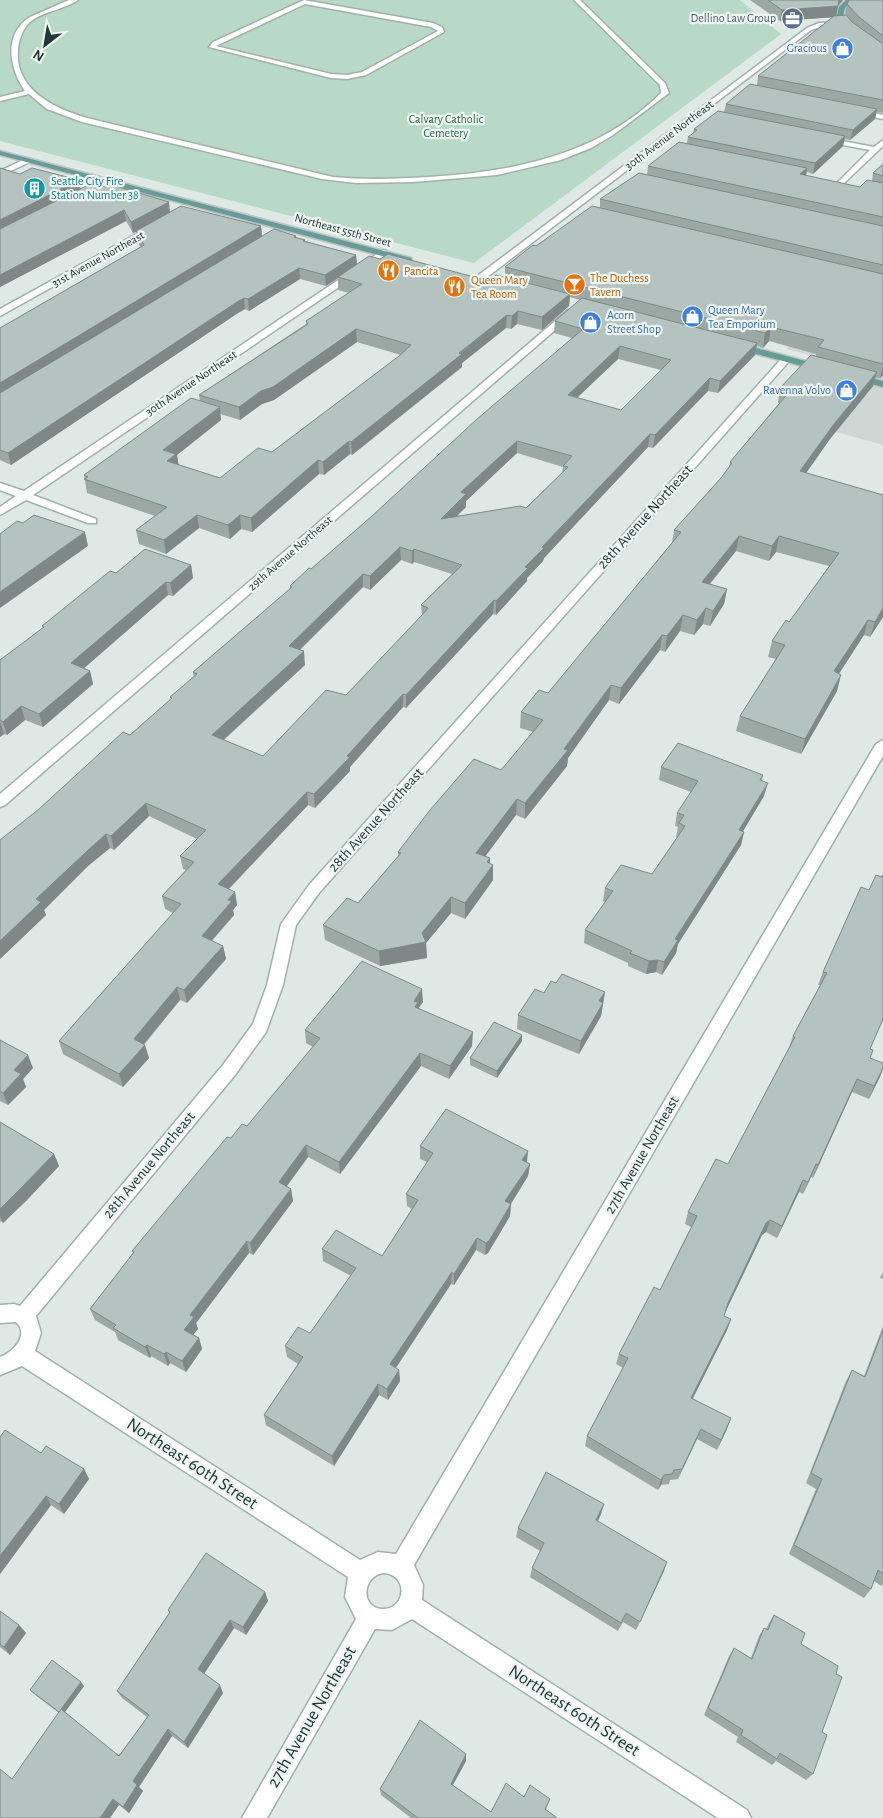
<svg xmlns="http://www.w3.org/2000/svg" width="883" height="1818" font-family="'Alegreya Sans',sans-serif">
	<rect width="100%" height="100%" fill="#dee9e6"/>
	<!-- built -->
	<path fill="#cdd8d5" d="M 811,322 L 883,340 L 883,445 L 787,418 L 835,361 L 786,349 Z"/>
	<!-- green -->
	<path fill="#b8d9c7" d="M 0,0 L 740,0 L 781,34 L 474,263 L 0,141 Z"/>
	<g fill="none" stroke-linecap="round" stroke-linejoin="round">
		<defs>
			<g id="minor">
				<path d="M 69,0 L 78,0 C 64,10 42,11 29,23 C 22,30 18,42 18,51 C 15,91 56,109 87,118 L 333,177 C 365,180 396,179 428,177 C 513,172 599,155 661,93 L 660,85 L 574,0 L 580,0 L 665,83 L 669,93 L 613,135 L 591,148 L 561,160 L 497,175 L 413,182 L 356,183 L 322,179 L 82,122 L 47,109 L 29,94 L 0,101 L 0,97 L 25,91 C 9,68 3,34 30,17 Z"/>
				<path d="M 304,0 L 433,23 L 442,27 L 444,32 L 366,75 L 347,79 L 331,78 L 209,47 L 213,42 ZM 305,4 L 431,27 L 438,31 L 362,72 L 347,75 L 331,74 L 216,46 Z"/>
				<path d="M 845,22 L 845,24 L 820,27 L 811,30 L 482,281 L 476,281 L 476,277 L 807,28 L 819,23 Z"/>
				<path d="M 855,109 L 883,115 L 883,119 L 852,113 Z"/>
				<path d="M 821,137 L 874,147 L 883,140 L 883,146 L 841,186 L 837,184 L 838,182 L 870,150 L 821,141 Z"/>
				<path d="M 25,159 L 32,161 L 0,176 L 0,171 Z"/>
				<path d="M 151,226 L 158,228 L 0,316 L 0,309 Z"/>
				<path d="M 383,250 L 386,251 L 386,255 L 33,495 L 96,519 L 96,523 L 88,523 L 26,500 L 0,515 L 0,507 L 16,496 L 0,490 L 0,483 L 24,491 Z"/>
				<path d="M 568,310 L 576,312 L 5,805 L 0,807 L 0,794 Z"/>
				<path d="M 783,357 L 791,359 L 319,893 L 296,925 L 283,985 L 266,1032 L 235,1075 L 36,1316 L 41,1333 L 35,1351 L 360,1560 L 378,1552 L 396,1554 L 876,744 L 883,740 L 883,756 L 414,1565 L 423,1585 L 422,1600 L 747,1810 L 751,1818 L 718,1818 L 412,1619 L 392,1630 L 375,1629 L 267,1818 L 242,1818 L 356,1619 L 345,1597 L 348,1577 L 22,1366 L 0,1375 L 0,1357 C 13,1352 30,1335 16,1322 L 0,1323 L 0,1305 L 14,1304 L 20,1306 L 223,1065 L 253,1024 L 267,985 L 281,924 L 309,885 ZM 384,1573 C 409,1575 406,1610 382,1609 C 359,1607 363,1575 384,1573 Z"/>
			</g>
			<g id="major">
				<path d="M 846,0 L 852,0 L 845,8 L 843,15 L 855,30 L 883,52 L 883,57 L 851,32 L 837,15 L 839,7 Z"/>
				<path d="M 0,151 L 411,258 L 412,260 L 405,262 L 0,155 Z"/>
				<path d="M 737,343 L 824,366 L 826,368 L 821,371 L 734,348 L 734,344 Z"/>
				<path d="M 855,374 L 883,381 L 883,387 L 852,379 L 852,375 Z"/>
			</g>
		</defs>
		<!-- minor casing -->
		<use href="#minor" stroke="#a2b0ad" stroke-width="3"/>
		<!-- major casing -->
		<use href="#major" stroke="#bcc3c2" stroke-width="3"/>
		<!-- minor -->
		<use href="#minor" fill="#fff" fill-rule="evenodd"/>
		<!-- major -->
		<use href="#major" fill="#659c97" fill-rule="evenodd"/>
	</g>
	<!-- wall -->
	<g fill="#9ba8a4" fill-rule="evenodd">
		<path d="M 750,0 L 843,0 L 838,5 L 836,16 L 845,15 L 847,4 L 883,0 L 883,112 L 882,113 L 876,112 L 875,119 L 850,140 L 845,139 L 843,146 L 813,174 L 807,172 L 806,176 L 860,187 L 872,181 L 873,173 L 883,164 L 883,375 L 880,378 L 876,377 L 873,386 L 830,439 L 806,473 L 883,495 L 883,617 L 870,637 L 864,635 L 839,674 L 837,691 L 801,754 L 736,731 L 740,716 L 776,659 L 768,657 L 772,641 L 789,622 L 829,566 L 776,552 L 769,561 L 736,551 L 710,584 L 727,589 L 724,604 L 710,626 L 703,624 L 694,635 L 680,631 L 665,652 L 660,650 L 619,704 L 609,700 L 568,758 L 567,766 L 525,819 L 516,815 L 485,856 L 490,858 L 490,863 L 493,865 L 493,880 L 465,919 L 451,913 L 426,943 L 427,958 L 380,966 L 325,940 L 323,925 L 358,903 L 398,856 L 398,852 L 501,770 L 533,732 L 520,728 L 521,712 L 548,693 L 672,543 L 674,530 L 721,478 L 729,467 L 730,462 L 779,403 L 778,403 L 780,388 L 816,356 L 816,354 L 769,341 L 763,348 L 757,346 L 755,355 L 718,393 L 708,391 L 653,448 L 648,447 L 544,558 L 543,561 L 527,578 L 527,581 L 496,615 L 493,614 L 406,708 L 403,707 L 350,767 L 350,771 L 315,808 L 308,805 L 229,889 L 235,892 L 237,905 L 233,910 L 234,915 L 212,941 L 223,946 L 226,959 L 187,1003 L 180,1000 L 144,1045 L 149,1058 L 123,1087 L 63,1054 L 59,1041 L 173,913 L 165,909 L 162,896 L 186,870 L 183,869 L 180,856 L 197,839 L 149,816 L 114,850 L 110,848 L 88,866 L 44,910 L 46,915 L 0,959 L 39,809 L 130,735 L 171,699 L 170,697 L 194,677 L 193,672 L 290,589 L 290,586 L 311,569 L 372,516 L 572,338 L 554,333 L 555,321 L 580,300 L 570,297 L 569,306 L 542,330 L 517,324 L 511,329 L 506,328 L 462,363 L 462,367 L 352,455 L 350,454 L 324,475 L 319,474 L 252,532 L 241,529 L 230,539 L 199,528 L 166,554 L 139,544 L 136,530 L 155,516 L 87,493 L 84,475 L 200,401 L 199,395 L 306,324 L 306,321 L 349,293 L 338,290 L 338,278 L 326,286 L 300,279 L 249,311 L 245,309 L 238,313 L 11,465 L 0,460 L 0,328 L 140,247 L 138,242 L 136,232 L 133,233 L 126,221 L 0,287 L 0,168 L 20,174 L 79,180 L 81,189 L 170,212 L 261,226 L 262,236 L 296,236 L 296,238 L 305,240 L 305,241 L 356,255 L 357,265 L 380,259 L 489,281 L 505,277 L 505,267 L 536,246 L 600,208 L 600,199 L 647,175 L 648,166 L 687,143 L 688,137 L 693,133 L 694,129 L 724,112 L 726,104 L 757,85 L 758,76 L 833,17 L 780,21 ZM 357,342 L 401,355 L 272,452 L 220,478 L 178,465 L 177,455 L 221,420 L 220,414 L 240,420 L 262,404 L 274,400 ZM 618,359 L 661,370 L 621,410 L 577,398 ZM 517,453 L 563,467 L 562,473 L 526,508 L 456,516 L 466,507 L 466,501 ZM 401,560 L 412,564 L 414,562 L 452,574 L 421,605 L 422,616 L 346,695 L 263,756 L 224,740 L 305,665 L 300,650 L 363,587 L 370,590 Z"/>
		<path d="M 191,565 L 193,578 L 173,596 L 168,595 L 84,668 L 90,671 L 93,684 L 43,727 L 25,720 L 7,735 L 4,734 L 0,737 L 0,660 L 43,629 L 42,626 L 116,573 Z"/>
		<path d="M 661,767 L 763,775 L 762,781 L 764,796 L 743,831 L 744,832 L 741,845 L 678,944 L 676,953 L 662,975 L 656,972 L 646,974 L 628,966 L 628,963 L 584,943 L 585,930 L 605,902 L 603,901 L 605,888 L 652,874 L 677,837 L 676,837 L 678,827 L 675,826 L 677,813 L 691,792 L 659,780 Z"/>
		<path d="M 861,887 L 883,1020 L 870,1049 L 870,1058 L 883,1069 L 869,1099 L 852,1092 L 813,1178 L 811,1177 L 803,1194 L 799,1192 L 777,1238 L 766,1232 L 762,1235 L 724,1315 L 724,1316 L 731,1319 L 727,1330 L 693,1398 L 727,1429 L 717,1450 L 697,1439 L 678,1479 L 670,1480 L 669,1484 L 661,1485 L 658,1490 L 585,1446 L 587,1436 L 623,1368 L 616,1364 L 619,1354 L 660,1290 L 691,1227 L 685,1224 L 688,1212 L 728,1164 L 788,1050 L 793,1036 L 820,985 L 818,985 L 823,972 Z"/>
		<path d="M 605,992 L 601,1016 L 579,1054 L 517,1029 L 518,1015 L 544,993 Z"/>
		<path d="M 423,1002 L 419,1008 L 472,1046 L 449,1079 L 421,1066 L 340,1174 L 308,1157 L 287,1186 L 291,1189 L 293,1201 L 253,1255 L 249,1253 L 196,1323 L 198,1329 L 193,1335 L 199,1338 L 202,1349 L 186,1372 L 170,1363 L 168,1366 L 151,1356 L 150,1358 L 118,1340 L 115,1332 L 95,1320 L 90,1309 L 133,1253 L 132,1251 L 231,1138 L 247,1126 L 313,1047 L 306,1043 L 305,1030 Z"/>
		<path d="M 522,1035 L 522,1041 L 497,1078 L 470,1065 L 470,1058 Z"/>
		<path d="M 0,1040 L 33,1068 L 23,1079 L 26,1087 L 8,1105 L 0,1101 Z"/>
		<path d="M 0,1122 L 54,1154 L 59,1166 L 27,1200 L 3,1223 L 1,1221 L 0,1222 Z"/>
		<path d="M 420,1146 L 527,1163 L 530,1164 L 528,1176 L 511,1204 L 510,1216 L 488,1253 L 485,1255 L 476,1250 L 454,1285 L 451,1284 L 396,1368 L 399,1370 L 400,1381 L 388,1400 L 379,1395 L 334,1466 L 266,1425 L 264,1415 L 298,1364 L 287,1357 L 285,1346 L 310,1333 L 351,1276 L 323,1261 L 322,1249 L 382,1256 L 412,1209 L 407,1206 L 406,1194 L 427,1162 L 420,1159 Z"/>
		<path d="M 883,1272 L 883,1279 L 880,1278 Z"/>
		<path d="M 883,1326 L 883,1584 L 881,1586 L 874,1581 L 871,1589 L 864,1598 L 789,1554 L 816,1489 L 806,1483 L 846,1381 L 852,1370 L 864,1376 Z"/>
		<path d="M 0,1437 L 84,1469 L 89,1479 L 64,1514 L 51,1505 L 0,1574 Z"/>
		<path d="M 604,1504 L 601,1514 L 598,1521 L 664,1571 L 636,1630 L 623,1622 L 618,1631 L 530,1577 L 532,1568 L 540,1551 L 516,1537 L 518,1528 Z"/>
		<path d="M 265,1592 L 268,1601 L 246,1635 L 234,1628 L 204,1674 L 223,1693 L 188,1748 L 172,1736 L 139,1787 L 143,1791 L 129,1813 L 119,1805 L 12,1779 L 59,1713 L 34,1694 L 30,1690 L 84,1686 L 65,1712 L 119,1756 L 147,1717 L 122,1698 L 117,1691 L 169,1613 L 168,1610 Z"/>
		<path d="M 0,1611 L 19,1625 L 26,1633 L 10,1655 L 0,1647 Z"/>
		<path d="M 774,1615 L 801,1644 L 836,1674 L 822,1732 L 813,1774 L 806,1780 L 776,1761 L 772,1765 L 736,1742 L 738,1737 L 704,1715 L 729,1656 L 734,1648 L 751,1658 L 759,1636 L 764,1628 L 766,1629 L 769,1623 Z"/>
		<path d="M 466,1761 L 453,1785 L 491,1812 L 524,1797 L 550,1799 L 546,1809 L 557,1818 L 411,1818 L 381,1795 L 380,1789 Z"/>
	</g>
	<!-- shaded-wall -->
	<g fill="#7e8886">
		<path d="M 839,0 L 843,0 L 838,6 Z"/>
		<path d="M 838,6 L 836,17 L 780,21 L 782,10 Z"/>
		<path d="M 877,109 L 875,119 L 850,140 L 853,130 Z"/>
		<path d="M 845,136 L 843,146 L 813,174 L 815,163 Z"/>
		<path d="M 807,168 L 805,181 L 800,174 Z"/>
		<path d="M 79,180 L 81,191 L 0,232 L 0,220 Z"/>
		<path d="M 169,202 L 170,213 L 133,233 L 131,222 Z"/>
		<path d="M 124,210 L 126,221 L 0,287 L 0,275 Z"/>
		<path d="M 261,226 L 262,237 L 0,397 L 0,383 Z"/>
		<path d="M 356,255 L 357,265 L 326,286 L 325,275 Z"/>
		<path d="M 299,268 L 300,279 L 249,311 L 248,299 Z"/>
		<path d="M 570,294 L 569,306 L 542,330 L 542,317 Z"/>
		<path d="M 244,298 L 245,309 L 238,313 L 11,465 L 8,453 L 237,302 Z"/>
		<path d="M 518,311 L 517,324 L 511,329 L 512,316 Z"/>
		<path d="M 507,315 L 506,328 L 462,363 L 462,367 L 352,455 L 351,442 Z"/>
		<path d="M 771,327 L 769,341 L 763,348 L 765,333 Z"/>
		<path d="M 356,329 L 357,342 L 274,400 L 262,404 L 240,420 L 239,407 L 261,391 Z"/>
		<path d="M 757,343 L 755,355 L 718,393 L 720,381 Z"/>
		<path d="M 620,346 L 618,359 L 567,407 L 568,395 Z"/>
		<path d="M 883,366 L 883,375 L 880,378 Z"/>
		<path d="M 877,372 L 873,386 L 830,439 L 797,486 L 800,471 L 834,424 Z"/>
		<path d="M 710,378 L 708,391 L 653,448 L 655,435 Z"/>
		<path d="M 220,407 L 221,420 L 177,455 L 179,467 L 169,475 L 163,450 Z"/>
		<path d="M 650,434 L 648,447 L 544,558 L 543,561 L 527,578 L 527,581 L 496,615 L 496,601 L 525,567 L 542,547 Z"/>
		<path d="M 349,441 L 350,454 L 324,475 L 323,462 Z"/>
		<path d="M 517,441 L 517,453 L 466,501 L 466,507 L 441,532 L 441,519 L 461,492 Z"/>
		<path d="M 318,460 L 319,474 L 252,532 L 251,518 Z"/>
		<path d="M 197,515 L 199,528 L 166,554 L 164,540 Z"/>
		<path d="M 240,515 L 241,529 L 230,539 L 228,525 Z"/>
		<path d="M 85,532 L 88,546 L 0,608 L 0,592 Z"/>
		<path d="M 739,536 L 736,551 L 699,597 L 702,582 Z"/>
		<path d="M 779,536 L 776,552 L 769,561 L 772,546 Z"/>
		<path d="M 400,547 L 401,560 L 370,590 L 370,576 Z"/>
		<path d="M 414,549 L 414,562 L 412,564 L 412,551 Z"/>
		<path d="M 191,565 L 193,578 L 173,596 L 170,583 Z"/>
		<path d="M 363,574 L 363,587 L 290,659 L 289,646 Z"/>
		<path d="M 166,582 L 168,595 L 74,677 L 71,663 Z"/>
		<path d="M 727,589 L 724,604 L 710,626 L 713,611 Z"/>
		<path d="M 494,600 L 493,614 L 406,708 L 406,695 Z"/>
		<path d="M 706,608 L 703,624 L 694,635 L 697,620 Z"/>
		<path d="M 883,608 L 883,617 L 870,637 L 875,622 Z"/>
		<path d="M 683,615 L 680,631 L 665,652 L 667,636 Z"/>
		<path d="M 868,620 L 864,635 L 830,687 L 834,671 Z"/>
		<path d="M 662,635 L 660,650 L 619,704 L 621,688 Z"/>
		<path d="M 304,651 L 305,665 L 214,748 L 212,735 Z"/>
		<path d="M 90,671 L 93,684 L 43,727 L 39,714 Z"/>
		<path d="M 841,675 L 837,691 L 801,754 L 805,739 Z"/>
		<path d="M 611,685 L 609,700 L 568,758 L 567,766 L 525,819 L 525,803 Z"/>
		<path d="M 403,694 L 403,707 L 350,767 L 350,771 L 315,808 L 314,794 L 347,756 Z"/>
		<path d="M 21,706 L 25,720 L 7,735 L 3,722 Z"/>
		<path d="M 0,722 L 4,734 L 0,737 Z"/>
		<path d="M 768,783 L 764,796 L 736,843 L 739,830 Z"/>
		<path d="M 307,792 L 308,805 L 220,898 L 218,884 Z"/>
		<path d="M 517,799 L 516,815 L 476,869 L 476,853 Z"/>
		<path d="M 146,803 L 149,816 L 114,850 L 111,836 Z"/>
		<path d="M 744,832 L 741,845 L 678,944 L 676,953 L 662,975 L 664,962 L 675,939 Z"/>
		<path d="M 106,834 L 110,848 L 88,866 L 44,910 L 46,915 L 0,959 L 0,941 L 36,899 L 85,853 Z"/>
		<path d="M 490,858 L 490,870 L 493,865 L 493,880 L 465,919 L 465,903 L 487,862 Z"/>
		<path d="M 235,892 L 237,905 L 233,910 L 234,915 L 204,949 L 202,936 L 228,900 Z"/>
		<path d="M 451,897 L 451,913 L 426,943 L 427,958 L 380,966 L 379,951 L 422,933 Z"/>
		<path d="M 223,946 L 226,959 L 187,1003 L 184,990 Z"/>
		<path d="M 658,960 L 656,972 L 646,974 L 649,961 Z"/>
		<path d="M 177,987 L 180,1000 L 137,1052 L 134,1039 Z"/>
		<path d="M 422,989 L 423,1002 L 419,1007 L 419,1016 L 414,1001 Z"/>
		<path d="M 605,992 L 601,1016 L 579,1054 L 581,1041 L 599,1001 Z"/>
		<path d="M 473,1032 L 472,1046 L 449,1079 L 450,1066 Z"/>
		<path d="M 522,1035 L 522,1041 L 497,1078 L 497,1071 Z"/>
		<path d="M 145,1045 L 149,1058 L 123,1087 L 119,1074 Z"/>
		<path d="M 420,1053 L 421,1066 L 340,1174 L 339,1162 Z"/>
		<path d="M 28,1055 L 33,1068 L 23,1079 L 26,1087 L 8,1105 L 3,1093 L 14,1070 Z"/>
		<path d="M 883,1068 L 880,1077 L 869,1099 L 874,1086 Z"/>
		<path d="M 857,1079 L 852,1092 L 813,1178 L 818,1165 Z"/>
		<path d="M 306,1145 L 308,1157 L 281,1194 L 279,1182 Z"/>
		<path d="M 528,1151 L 527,1163 L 522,1160 Z"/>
		<path d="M 54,1154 L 59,1166 L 27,1200 L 3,1223 L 0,1216 L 0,1209 Z"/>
		<path d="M 530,1164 L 528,1176 L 505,1213 L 505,1201 Z"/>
		<path d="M 816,1164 L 811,1177 L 803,1194 L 808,1182 Z"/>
		<path d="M 803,1180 L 799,1192 L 777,1238 L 782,1226 Z"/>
		<path d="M 291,1189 L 293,1201 L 253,1255 L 250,1243 Z"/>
		<path d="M 511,1204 L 510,1216 L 488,1253 L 485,1255 L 486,1243 Z"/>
		<path d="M 770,1220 L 766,1232 L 762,1235 L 724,1315 L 728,1303 L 766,1223 Z"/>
		<path d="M 477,1238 L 476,1250 L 454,1285 L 454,1274 Z"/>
		<path d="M 247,1241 L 249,1253 L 196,1323 L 198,1329 L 188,1341 L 184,1330 L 190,1315 Z"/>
		<path d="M 452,1272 L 451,1284 L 391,1375 L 390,1364 Z"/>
		<path d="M 731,1319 L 727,1330 L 688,1408 L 691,1398 Z"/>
		<path d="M 199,1338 L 202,1349 L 186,1372 L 182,1361 Z"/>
		<path d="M 147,1345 L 151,1356 L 150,1358 L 145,1347 Z"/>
		<path d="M 166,1352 L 170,1363 L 168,1366 L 164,1354 Z"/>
		<path d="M 399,1370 L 400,1381 L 388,1400 L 387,1389 Z"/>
		<path d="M 378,1384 L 379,1395 L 334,1466 L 332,1456 Z"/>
		<path d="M 731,1418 L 727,1429 L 717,1450 L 721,1440 Z"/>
		<path d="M 701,1429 L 697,1439 L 678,1479 L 682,1469 Z"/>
		<path d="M 84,1469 L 89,1479 L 64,1514 L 59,1504 Z"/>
		<path d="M 664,1475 L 661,1485 L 658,1490 L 661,1480 Z"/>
		<path d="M 46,1496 L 51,1505 L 0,1574 L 0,1556 Z"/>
		<path d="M 604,1504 L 601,1514 L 594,1529 L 596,1520 Z"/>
		<path d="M 667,1562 L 664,1571 L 636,1630 L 640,1622 Z"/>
		<path d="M 265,1592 L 268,1601 L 246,1635 L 243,1627 Z"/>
		<path d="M 230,1620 L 234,1628 L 202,1677 L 198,1669 Z"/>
		<path d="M 19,1625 L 26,1633 L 10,1655 L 4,1647 Z"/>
		<path d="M 81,1682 L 84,1686 L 62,1716 L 59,1712 Z"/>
		<path d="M 220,1685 L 223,1693 L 188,1748 L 184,1742 Z"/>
		<path d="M 168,1729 L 172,1736 L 139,1787 L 143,1791 L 129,1813 L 123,1807 L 133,1781 Z"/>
		<path d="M 466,1754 L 466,1761 L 450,1790 L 451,1784 Z"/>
		<path d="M 113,1799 L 119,1805 L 110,1818 L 100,1818 Z"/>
	</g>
	<!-- building -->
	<g fill="#b4c3bf" stroke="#7e8886" fill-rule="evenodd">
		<path d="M 768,0 L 839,0 L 838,6 L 782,10 Z"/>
		<path d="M 849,0 L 883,0 L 883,36 L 859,17 L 847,4 Z"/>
		<path d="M 846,15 L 852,22 L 883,44 L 883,100 L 758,76 L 834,16 Z"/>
		<path d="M 750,84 L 877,109 L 853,130 L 726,104 Z"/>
		<path d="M 718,111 L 845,136 L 815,163 L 688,137 L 697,130 L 694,129 Z"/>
		<path d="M 679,142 L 807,168 L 800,174 L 860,187 L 867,180 L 883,183 L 883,217 L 648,166 Z"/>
		<path d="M 883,164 L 883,176 L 873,173 Z"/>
		<path d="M 0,168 L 20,174 L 32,168 L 79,180 L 0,220 Z"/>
		<path d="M 639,173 L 883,226 L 883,265 L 600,199 Z"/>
		<path d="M 92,183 L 105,187 L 109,184 L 169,202 L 131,222 L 124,210 L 0,275 L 0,229 Z"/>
		<path d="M 181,206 L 261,226 L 0,383 L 0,328 L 144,245 L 136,231 Z"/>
		<path d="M 592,206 L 883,274 L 883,364 L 818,347 L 824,340 L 771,327 L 765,333 L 505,267 L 533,245 L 536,246 Z"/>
		<path d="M 274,229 L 296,236 L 294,237 L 305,240 L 303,241 L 356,255 L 325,275 L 299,268 L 248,299 L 244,298 L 237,302 L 8,453 L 0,450 L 0,393 Z"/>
		<path d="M 388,254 L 489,281 L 496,275 L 570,294 L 542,317 L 518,311 L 512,316 L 507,315 L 459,353 L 462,354 L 351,442 L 349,441 L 323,462 L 318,460 L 251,518 L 240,515 L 228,525 L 197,515 L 164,540 L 136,530 L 167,507 L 84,479 L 88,477 L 84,475 L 191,398 L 220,407 L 163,450 L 176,454 L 167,461 L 220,478 L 258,448 L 272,452 L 399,356 L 411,345 L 356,329 L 273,387 L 261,391 L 239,407 L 199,395 L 308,324 L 306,321 L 362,284 L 338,277 L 369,256 L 380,259 Z"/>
		<path d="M 582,298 L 757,343 L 720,381 L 710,378 L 655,435 L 650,434 L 542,547 L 544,548 L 525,567 L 528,568 L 496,601 L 494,600 L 406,695 L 403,694 L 347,756 L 350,757 L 314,794 L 307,792 L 218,884 L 235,892 L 228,900 L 232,901 L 202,936 L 223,946 L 184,990 L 177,987 L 134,1039 L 145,1045 L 119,1074 L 59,1041 L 181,904 L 162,896 L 194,862 L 180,856 L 206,830 L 146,803 L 111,836 L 106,834 L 85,853 L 36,899 L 41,902 L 0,941 L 0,840 L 39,809 L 123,732 L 130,735 L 172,698 L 170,697 L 197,674 L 193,672 L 292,587 L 290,586 L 309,568 L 311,569 L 372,516 L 477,419 L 583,329 L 555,321 ZM 620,346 L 671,360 L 621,410 L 568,395 ZM 517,441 L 572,456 L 563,466 L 568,467 L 526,508 L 520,506 L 441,519 L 466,494 L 461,492 ZM 400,547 L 412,551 L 414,549 L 462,565 L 421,605 L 428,608 L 423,614 L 346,695 L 326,690 L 263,756 L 212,735 L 304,651 L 289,646 L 363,574 L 370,576 Z"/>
		<path d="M 811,355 L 877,372 L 834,424 L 800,471 L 883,495 L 883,608 L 875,622 L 868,620 L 834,671 L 841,675 L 805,739 L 740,716 L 785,645 L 772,641 L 786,620 L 789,622 L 839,553 L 779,536 L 772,546 L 739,536 L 702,582 L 727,589 L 713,611 L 706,608 L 697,620 L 683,615 L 667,636 L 662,635 L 621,688 L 611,685 L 564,749 L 568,750 L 525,803 L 517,799 L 476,853 L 490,858 L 487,862 L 493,865 L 465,903 L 451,897 L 422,933 L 426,942 L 379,951 L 323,925 L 347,898 L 358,903 L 401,853 L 398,852 L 430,810 L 474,759 L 501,770 L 543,720 L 521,712 L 539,690 L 548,693 L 681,532 L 674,530 L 721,478 L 732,463 L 730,462 L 790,391 L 780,388 Z"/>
		<path d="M 34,515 L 85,532 L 0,592 L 0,534 L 17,521 L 23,523 Z"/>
		<path d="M 145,549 L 191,565 L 170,583 L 166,582 L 71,663 L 90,671 L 39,714 L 21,706 L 3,722 L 0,720 L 0,660 L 44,627 L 42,626 L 110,571 L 116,573 Z"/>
		<path d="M 678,743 L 763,775 L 760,780 L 768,783 L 739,830 L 744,832 L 675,939 L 678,940 L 664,962 L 658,960 L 649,961 L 630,953 L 632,951 L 585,930 L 613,891 L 605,888 L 621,865 L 652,874 L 685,826 L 679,823 L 684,815 L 677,813 L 698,781 L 661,767 Z"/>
		<path d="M 876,875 L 882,877 L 883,875 L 883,1019 L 870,1049 L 873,1050 L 870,1058 L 883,1063 L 883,1068 L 874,1086 L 857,1079 L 818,1165 L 816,1164 L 808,1182 L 803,1180 L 782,1226 L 770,1220 L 766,1223 L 728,1303 L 724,1316 L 731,1319 L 691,1398 L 731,1418 L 721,1440 L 701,1429 L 682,1469 L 674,1470 L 672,1474 L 664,1475 L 661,1480 L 587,1436 L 628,1358 L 619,1354 L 654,1287 L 660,1290 L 697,1216 L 688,1212 L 716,1159 L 728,1164 L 788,1050 L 795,1037 L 793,1036 L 827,973 L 823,972 L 861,887 L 869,890 Z"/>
		<path d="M 362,961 L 422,989 L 414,1001 L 418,1002 L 415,1007 L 473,1032 L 450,1066 L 420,1053 L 339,1162 L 306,1145 L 279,1182 L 291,1189 L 250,1243 L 247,1241 L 190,1315 L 194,1317 L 184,1330 L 199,1338 L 182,1361 L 166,1352 L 164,1354 L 147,1345 L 145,1347 L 113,1328 L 116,1325 L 90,1309 L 134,1252 L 132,1251 L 227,1137 L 231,1138 L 242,1124 L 247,1126 L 320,1038 L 305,1030 Z"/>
		<path d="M 562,974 L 605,992 L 599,1001 L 603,1003 L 581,1041 L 518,1015 L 535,989 L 544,993 L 551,981 L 556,983 Z"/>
		<path d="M 494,1022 L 522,1035 L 497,1071 L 470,1058 Z"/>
		<path d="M 0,1040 L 28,1055 L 14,1070 L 21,1074 L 3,1093 L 0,1091 Z"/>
		<path d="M 446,1109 L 528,1151 L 522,1160 L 530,1164 L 505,1201 L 511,1204 L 489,1241 L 486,1243 L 477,1238 L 454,1274 L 452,1272 L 390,1364 L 399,1370 L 387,1389 L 378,1384 L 332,1456 L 264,1415 L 303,1357 L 285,1346 L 298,1327 L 310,1333 L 356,1268 L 322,1249 L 336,1230 L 382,1256 L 418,1200 L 406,1194 L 433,1153 L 420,1146 Z"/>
		<path d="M 0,1122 L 54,1154 L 22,1187 L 0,1209 Z"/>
		<path d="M 883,1330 L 883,1574 L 878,1570 L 871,1589 L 794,1545 L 822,1479 L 811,1473 L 852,1370 L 865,1377 Z"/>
		<path d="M 5,1430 L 41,1453 L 46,1446 L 84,1469 L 59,1504 L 46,1496 L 0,1556 L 0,1437 Z"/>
		<path d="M 546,1472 L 604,1504 L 596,1520 L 667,1562 L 640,1622 L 626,1613 L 621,1623 L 532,1568 L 544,1543 L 518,1528 Z"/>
		<path d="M 206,1553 L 265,1592 L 243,1627 L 230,1620 L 198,1669 L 220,1685 L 184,1742 L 168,1729 L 133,1781 L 137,1785 L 123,1807 L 113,1799 L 100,1818 L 0,1818 L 0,1769 L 12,1779 L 61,1709 L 119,1756 L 149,1715 L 117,1691 L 170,1612 L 168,1610 Z"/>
		<path d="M 0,1611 L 19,1625 L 4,1647 L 0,1644 Z"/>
		<path d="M 774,1615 L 805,1633 L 801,1644 L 838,1666 L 836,1674 L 842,1677 L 822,1732 L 827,1735 L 813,1774 L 780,1753 L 777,1759 L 741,1735 L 743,1730 L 708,1708 L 734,1648 L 752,1659 L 764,1628 L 768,1630 Z"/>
		<path d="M 52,1660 L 81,1682 L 59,1712 L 30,1690 Z"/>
		<path d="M 420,1720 L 466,1754 L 451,1784 L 491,1812 L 506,1783 L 524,1797 L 530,1785 L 550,1799 L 545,1809 L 557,1818 L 418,1818 L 380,1789 Z"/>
	</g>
	<!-- icons -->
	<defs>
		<symbol id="office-disc" viewBox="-11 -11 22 22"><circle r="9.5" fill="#5c6f8a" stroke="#eef6f3"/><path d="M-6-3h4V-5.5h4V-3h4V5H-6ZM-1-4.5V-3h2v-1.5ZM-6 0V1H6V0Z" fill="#fff"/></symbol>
		<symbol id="shop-disc" viewBox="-11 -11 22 22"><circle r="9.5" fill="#3f7fe0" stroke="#eef6f3"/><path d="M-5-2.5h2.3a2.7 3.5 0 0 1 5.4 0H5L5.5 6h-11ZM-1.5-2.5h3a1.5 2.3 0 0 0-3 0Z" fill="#fff"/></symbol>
		<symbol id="building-disc" viewBox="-11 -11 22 22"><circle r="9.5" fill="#0f9aa8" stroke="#eef6f3"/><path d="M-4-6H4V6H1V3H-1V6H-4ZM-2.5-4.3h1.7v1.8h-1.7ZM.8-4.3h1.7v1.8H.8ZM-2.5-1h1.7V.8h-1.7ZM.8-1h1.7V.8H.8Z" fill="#fff"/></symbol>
		<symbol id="restaurant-disc" viewBox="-11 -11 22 22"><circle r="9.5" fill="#e8710a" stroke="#eef6f3"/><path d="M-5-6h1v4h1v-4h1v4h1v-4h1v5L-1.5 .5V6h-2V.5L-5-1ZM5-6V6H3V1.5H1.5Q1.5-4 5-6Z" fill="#fff"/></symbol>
		<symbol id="bar-disc" viewBox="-11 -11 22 22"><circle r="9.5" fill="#e8710a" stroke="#eef6f3"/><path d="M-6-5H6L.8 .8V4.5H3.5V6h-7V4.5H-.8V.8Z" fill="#fff"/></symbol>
	</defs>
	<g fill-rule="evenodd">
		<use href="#office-disc" x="780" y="6" width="25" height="25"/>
		<use href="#shop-disc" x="830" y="36" width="25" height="25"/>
		<use href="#building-disc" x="22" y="176" width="25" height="25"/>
		<use href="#restaurant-disc" x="376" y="258" width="25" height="25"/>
		<use href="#bar-disc" x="562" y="272" width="25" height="25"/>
		<use href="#restaurant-disc" x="442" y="274" width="25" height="25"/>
		<use href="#shop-disc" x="680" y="304" width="25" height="25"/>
		<use href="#shop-disc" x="578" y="310" width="25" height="25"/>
		<use href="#shop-disc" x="834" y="378" width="25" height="25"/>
	</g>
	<g text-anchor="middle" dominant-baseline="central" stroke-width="4.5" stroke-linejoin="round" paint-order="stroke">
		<!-- far-service labels -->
		<g font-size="12" fill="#4e5e75" stroke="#eef6f3" text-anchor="end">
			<text x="776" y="18">Dellino Law Group</text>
		</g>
		<!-- far-shop labels -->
		<g font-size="12" fill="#366cbe" stroke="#eef6f3" text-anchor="end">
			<text x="827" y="48">Gracious</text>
			<text x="708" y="310" text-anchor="start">Queen Mary<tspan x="708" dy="14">Tea Emporium</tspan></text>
			<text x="607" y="315" text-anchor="start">Acorn<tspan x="607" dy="14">Street Shop</tspan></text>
			<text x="831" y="390">Ravenna Volvo</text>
		</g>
		<!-- far-park labels -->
		<g font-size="12" fill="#2e6b50" stroke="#eef6f3">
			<text x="446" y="119">Calvary Catholic<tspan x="446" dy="14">Cemetery</tspan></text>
		</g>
		<!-- far-street labels -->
		<g font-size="12" fill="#213735" stroke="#eef6f3">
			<text transform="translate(669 135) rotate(-37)">30th Avenue Northeast</text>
			<text transform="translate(343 230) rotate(15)">Northeast 55th Street</text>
			<text transform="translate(98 259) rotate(-29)">31st Avenue Northeast</text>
			<text transform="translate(191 383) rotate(-34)">30th Avenue Northeast</text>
			<text transform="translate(290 553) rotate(-41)">29th Avenue Northeast</text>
		</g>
		<!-- far-culture labels -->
		<g font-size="12" fill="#0d838f" stroke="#eef6f3" text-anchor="start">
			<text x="51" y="181">Seattle City Fire<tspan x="51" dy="14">Station Number 38</tspan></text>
		</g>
		<!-- far-food labels -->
		<g font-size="12" fill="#c56008" stroke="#eef6f3" text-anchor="start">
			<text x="404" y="271">Pancita</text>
			<text x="590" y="278">The Duchess<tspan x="590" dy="14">Tavern</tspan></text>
			<text x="471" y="280">Queen Mary<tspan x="471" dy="14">Tea Room</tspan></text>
		</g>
		<!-- street labels -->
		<g font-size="15" fill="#213735" stroke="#eef6f3">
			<text transform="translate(645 517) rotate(-48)">28th Avenue Northeast</text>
			<text transform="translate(376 820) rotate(-48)">28th Avenue Northeast</text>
			<text transform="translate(642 1155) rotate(-60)">27th Avenue Northeast</text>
			<text transform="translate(149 1165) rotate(-50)">28th Avenue Northeast</text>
		</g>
		<!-- near-street labels -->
		<g font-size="18" fill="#213735" stroke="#eef6f3">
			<text transform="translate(192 1464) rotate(33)">Northeast 60th Street</text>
			<text transform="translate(574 1711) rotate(33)">Northeast 60th Street</text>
			<text transform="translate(312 1717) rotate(-60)">27th Avenue Northeast</text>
		</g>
	</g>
	<!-- north arrow -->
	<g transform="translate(45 45) rotate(211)" stroke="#eef6f3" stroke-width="4" paint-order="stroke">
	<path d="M0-4L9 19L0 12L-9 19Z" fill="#213735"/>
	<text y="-8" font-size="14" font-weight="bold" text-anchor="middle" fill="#213735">N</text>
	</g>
</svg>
